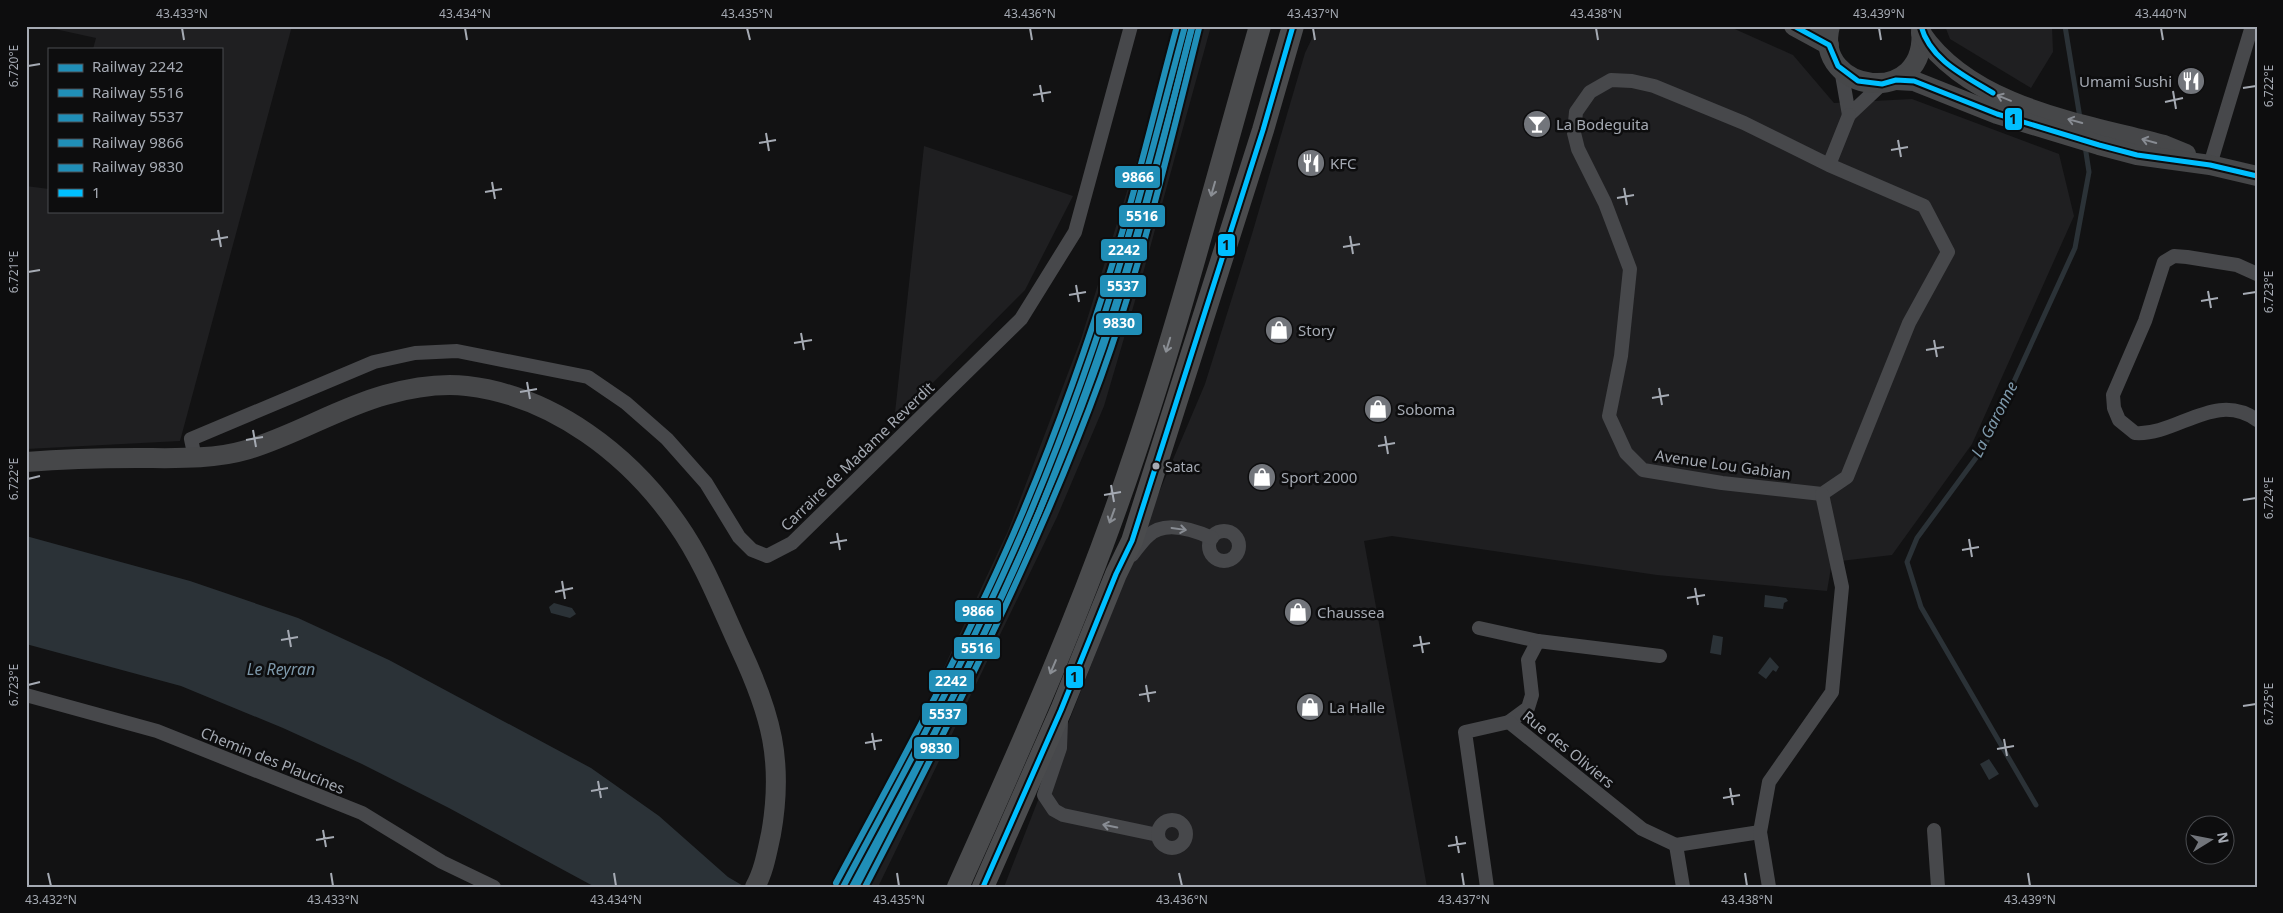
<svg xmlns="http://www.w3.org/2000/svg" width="2283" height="913" font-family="'Noto Sans',sans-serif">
	<rect width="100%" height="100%" fill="#121213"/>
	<!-- built -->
	<g fill="#1f1f21">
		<path d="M 41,26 L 292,26 L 180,441 L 26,449 L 26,186 L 49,189 L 49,211 L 221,211 L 221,49 L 93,49 L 96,38 Z"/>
		<path d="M 1172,26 L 1211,26 L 1142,277 L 1104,406 L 1057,517 L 878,887 L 831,887 L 910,740 L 1008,531 L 1081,339 L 1143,140 Z"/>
		<path d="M 1318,26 L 1728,26 L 1793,55 L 1834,103 L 1912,99 L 2059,154 L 2074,216 L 1972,444 L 1892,555 L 1832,562 L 1827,591 L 1657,575 L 1392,536 L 1364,541 L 1427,887 L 1004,887 L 1155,502 L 1205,384 L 1252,234 L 1305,53 Z"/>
		<path d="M 1945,26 L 2052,26 L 2053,52 L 2031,88 L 1950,39 Z"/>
		<path d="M 924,146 L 1073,196 L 1025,290 L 894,422 Z"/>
	</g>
	<!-- water -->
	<g fill="#2b3237">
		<path d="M 26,536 L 190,581 L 298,618 L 389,660 L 591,768 L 659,816 L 728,877 L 745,887 L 595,887 L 449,808 L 362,764 L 283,728 L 181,686 L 26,644 Z"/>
		<path d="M 1765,595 L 1786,598 L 1788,601 L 1784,603 L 1783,609 L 1764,607 Z"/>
		<path d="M 554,603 L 572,608 L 576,614 L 570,618 L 551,613 L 549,607 Z"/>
		<path d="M 1713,635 L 1723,637 L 1721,655 L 1710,653 Z"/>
		<path d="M 1770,657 L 1779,667 L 1776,672 L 1773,670 L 1766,679 L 1758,673 Z"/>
		<path d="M 1989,759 L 1999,774 L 1989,780 L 1980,764 Z"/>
	</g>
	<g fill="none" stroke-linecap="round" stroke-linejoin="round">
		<!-- stream -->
		<g stroke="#2b3237" stroke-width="5">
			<path d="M 2065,26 L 2080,118"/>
			<path d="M 2036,805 L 1921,607 L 1907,562 L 1917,538 L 1984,447 L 2075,248 L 2089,172 L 2085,146"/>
		</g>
		<!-- street -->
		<g stroke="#47484b" stroke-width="14">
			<path d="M 1841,69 L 1849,115 L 1882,84"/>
			<path d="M 1829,165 L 1924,206 L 1948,252 L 1909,323 L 1847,477 L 1822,494 L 1722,483 L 1643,470 L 1626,453 L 1609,416 L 1621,356 L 1630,269 L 1605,203 L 1578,149 L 1574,133 L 1576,112 L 1590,92 L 1611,80 L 1632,81 L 1654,86 L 1744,123 L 1829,165 L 1849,115"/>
			<path d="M 2210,165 L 2252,26"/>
			<path d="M 2257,274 L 2237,265 L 2187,257 L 2174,256 L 2164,262 L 2145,321 L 2113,395 L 2114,408 L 2119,420 L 2135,433 C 2177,436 2215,390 2257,420"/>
			<path d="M 195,458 L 191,439 L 374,362 L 415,353 L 457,351 L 588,377 L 626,403 L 667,439 L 706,483 L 739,537 L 752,550 L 767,556 L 792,543 L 1021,319 L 1075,232 L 1131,26"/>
			<circle cx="1224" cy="546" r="15"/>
			<path d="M 1132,555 C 1137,549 1142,541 1148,536 C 1164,520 1194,530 1212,538"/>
			<path d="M 1479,628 L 1538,641"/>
			<path d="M 26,695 L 157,731 L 362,813 L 442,862 L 494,887"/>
			<path d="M 1061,721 L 1060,748 L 1044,795 L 1054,810 L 1063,815 L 1158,835"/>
			<path d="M 1509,722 L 1528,708 L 1532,695 L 1528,660 L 1538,641 L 1660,656"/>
			<circle cx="1172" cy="834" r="14"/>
			<path d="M 1934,830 L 1938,887"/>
			<path d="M 1487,887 L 1465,732 L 1509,722 L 1642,829 L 1676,845"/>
			<path d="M 1683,887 L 1676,845 L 1760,832"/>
			<path d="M 1769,887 L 1760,832 L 1769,782 L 1832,692 L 1842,587 L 1822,494"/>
		</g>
		<!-- secondary -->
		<g stroke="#464749" stroke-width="20">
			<path d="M 1794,26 L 1829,45"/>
			<path d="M 1830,26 C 1812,94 1930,109 1921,28"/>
			<path d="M 1921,33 C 1972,108 2082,123 2164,145 L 2186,154"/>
			<path d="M 1896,80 L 1914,81 L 1997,114 L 2099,145 L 2137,155 L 2210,165 L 2257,176"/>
			<path d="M 26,462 C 63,459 100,458 137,458 C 173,458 212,460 246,450 C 294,436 338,408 385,395 C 410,388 441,383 467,386 C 553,396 630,455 678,525 C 704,562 721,607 740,648 C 771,714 784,761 771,834 C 767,852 764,871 755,887"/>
		</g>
		<!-- primary -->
		<g stroke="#4a4b4d" stroke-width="22">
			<path d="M 958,887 C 1022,745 1086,601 1135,453 C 1182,313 1219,169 1260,26"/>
			<path d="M 983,887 L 1061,710 L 1116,574 L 1132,541 L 1263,130 L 1293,26"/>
		</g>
		<defs>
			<g id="bus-1">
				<path d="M 1794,26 L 1829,45 L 1838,66 L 1858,81 L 1882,84 L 1896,80 L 1914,81 L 1997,114 L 2099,145 L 2137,155 L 2210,165 L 2257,176"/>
				<path d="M 1921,26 C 1930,60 1965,76 1993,93"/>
				<path d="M 983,887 L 1061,710 L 1116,574 L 1132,541 L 1263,130 L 1293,26"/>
			</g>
		</defs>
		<!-- bus-1 casing -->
		<use href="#bus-1" stroke="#0d0d0e" stroke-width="9"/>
		<!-- bus-1 -->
		<use href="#bus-1" stroke="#00bfff" stroke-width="5"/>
		<defs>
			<path id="rail-1" d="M 843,887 C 909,763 977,640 1031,511 C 1067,425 1099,337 1125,247 C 1147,174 1165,100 1185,26"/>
			<path id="rail-2" d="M 852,887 C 918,764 986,641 1039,512 C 1070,436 1099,358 1123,280 C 1149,197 1170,112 1192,28"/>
			<path id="rail-3" d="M 856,887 C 943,720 1029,553 1093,376 C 1135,262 1162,144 1192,26"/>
			<path id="rail-4" d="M 836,883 C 902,760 970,638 1024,509 C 1060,423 1091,335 1118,246 C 1140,174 1157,100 1177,26"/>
			<path id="rail-5" d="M 865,887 C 951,721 1037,553 1101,377 C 1142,263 1170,145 1199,28"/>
		</defs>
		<!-- rail-1 casing -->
		<use href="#rail-1" stroke="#0d0d0e" stroke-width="10"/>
		<!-- rail-2 casing -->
		<use href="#rail-2" stroke="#0d0d0e" stroke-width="10"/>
		<!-- rail-3 casing -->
		<use href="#rail-3" stroke="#0d0d0e" stroke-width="10"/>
		<!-- rail-4 casing -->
		<use href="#rail-4" stroke="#0d0d0e" stroke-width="10"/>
		<!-- rail-5 casing -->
		<use href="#rail-5" stroke="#0d0d0e" stroke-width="10"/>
		<!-- rail-1 -->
		<use href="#rail-1" stroke="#208fb8" stroke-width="6"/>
		<!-- rail-2 -->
		<use href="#rail-2" stroke="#208fb8" stroke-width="6"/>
		<!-- rail-3 -->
		<use href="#rail-3" stroke="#208fb8" stroke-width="6"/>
		<!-- rail-4 -->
		<use href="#rail-4" stroke="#208fb8" stroke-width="6"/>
		<!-- rail-5 -->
		<use href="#rail-5" stroke="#208fb8" stroke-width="6"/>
	</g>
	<!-- one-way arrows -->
	<defs><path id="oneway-shaft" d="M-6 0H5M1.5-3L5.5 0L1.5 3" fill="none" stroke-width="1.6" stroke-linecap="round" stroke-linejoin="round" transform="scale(1.25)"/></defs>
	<g stroke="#888c93">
		<use href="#oneway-shaft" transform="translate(2004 98) rotate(-158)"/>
		<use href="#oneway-shaft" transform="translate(2075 121) rotate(-165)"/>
		<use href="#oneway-shaft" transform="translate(2149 141) rotate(-165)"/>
	</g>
	<g stroke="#8a8e94">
		<use href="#oneway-shaft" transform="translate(1213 189) rotate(106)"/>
		<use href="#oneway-shaft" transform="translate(1168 345) rotate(107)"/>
		<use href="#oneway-shaft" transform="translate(1112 516) rotate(110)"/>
		<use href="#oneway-shaft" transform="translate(1053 667) rotate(113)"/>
	</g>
	<g stroke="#898d94">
		<use href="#oneway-shaft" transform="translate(1179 529) rotate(8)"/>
		<use href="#oneway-shaft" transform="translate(1110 826) rotate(-169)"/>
	</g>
	<!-- ticks -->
	<path fill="none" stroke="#a5aab3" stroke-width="2" d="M 182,28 L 184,40M 465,28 L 467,40M 747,28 L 750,40M 1030,28 L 1032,40M 1313,28 L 1315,40M 1596,28 L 1598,40M 1879,28 L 1881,40M 2161,28 L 2163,40M 28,66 L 40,64M 1040,85 L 1043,102M 2243,88 L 2256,86M 2173,91 L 2176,109M 1033,95 L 1051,92M 2165,102 L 2183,98M 766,133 L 769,151M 1898,140 L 1901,157M 759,143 L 776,140M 1891,150 L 1908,147M 492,182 L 495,199M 1624,188 L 1627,205M 485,192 L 502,189M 1617,198 L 1634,195M 218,230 L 221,247M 1350,236 L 1353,254M 211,240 L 228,237M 1343,247 L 1360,244M 28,272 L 40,270M 1076,285 L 1079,302M 2208,291 L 2211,308M 2243,294 L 2256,292M 1069,295 L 1086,292M 2201,301 L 2218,298M 801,333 L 804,350M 1934,340 L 1937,357M 794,343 L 812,340M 1926,350 L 1944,347M 527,382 L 530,399M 1659,388 L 1662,405M 520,392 L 537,389M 1652,398 L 1669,395M 253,430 L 256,447M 1385,436 L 1388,454M 246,440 L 263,437M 1378,446 L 1395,443M 28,479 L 40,476M 1111,485 L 1114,502M 1104,495 L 1121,492M 2243,500 L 2256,498M 837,533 L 840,550M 1969,539 L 1972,557M 830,543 L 847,540M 1962,550 L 1979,547M 562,581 L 565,599M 1695,588 L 1698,605M 555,592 L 573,588M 1687,598 L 1705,595M 288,630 L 291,647M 1420,636 L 1423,653M 281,640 L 298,637M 1413,646 L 1430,643M 28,685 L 40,682M 1146,685 L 1149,702M 1139,695 L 1156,692M 2243,706 L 2256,704M 872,733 L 875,750M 2004,739 L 2007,756M 865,743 L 882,740M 1997,749 L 2014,746M 598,781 L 601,798M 1730,788 L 1733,805M 591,791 L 608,788M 1723,798 L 1740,795M 323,830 L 326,847M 1456,836 L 1459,853M 316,840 L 334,837M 1448,846 L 1466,843M 48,873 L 51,886M 331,873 L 333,886M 614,873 L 616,886M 897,873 L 899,886M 1179,873 L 1182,886M 1462,873 L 1464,886M 1745,873 L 1747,886M 2028,873 L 2030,886"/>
	<!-- icons -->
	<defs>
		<symbol id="restaurant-disc" viewBox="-11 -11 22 22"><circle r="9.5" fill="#72757b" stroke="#0d0d0e"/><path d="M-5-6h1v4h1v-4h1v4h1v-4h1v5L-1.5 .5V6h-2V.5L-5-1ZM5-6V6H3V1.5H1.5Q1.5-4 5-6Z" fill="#fff"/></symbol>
		<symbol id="bar-disc" viewBox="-11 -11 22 22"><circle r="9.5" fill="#72757b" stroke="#0d0d0e"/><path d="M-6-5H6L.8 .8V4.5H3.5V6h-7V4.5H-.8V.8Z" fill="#fff"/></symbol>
		<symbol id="shop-disc" viewBox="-11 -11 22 22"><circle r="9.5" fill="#72757b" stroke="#0d0d0e"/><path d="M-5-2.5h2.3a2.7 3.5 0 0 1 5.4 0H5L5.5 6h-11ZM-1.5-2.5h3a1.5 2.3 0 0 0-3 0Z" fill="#fff"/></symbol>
	</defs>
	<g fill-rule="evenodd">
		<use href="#restaurant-disc" x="2175" y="65" width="32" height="32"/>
		<use href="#bar-disc" x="1521" y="108" width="32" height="32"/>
		<use href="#restaurant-disc" x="1295" y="147" width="32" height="32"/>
		<use href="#shop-disc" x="1263" y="314" width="32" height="32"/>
		<use href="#shop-disc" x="1362" y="393" width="32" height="32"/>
		<use href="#shop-disc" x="1246" y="461" width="32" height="32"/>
		<use href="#shop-disc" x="1282" y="596" width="32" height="32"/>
		<use href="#shop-disc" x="1294" y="691" width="32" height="32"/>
	</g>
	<!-- markers -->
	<circle fill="#a5aab3" stroke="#0d0d0e" stroke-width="2" cx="1156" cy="466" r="4.5"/>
	<g text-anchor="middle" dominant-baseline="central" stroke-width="5" stroke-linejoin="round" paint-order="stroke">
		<!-- bus labels -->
		<g font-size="14" fill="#a5aab3" stroke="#0d0d0e" text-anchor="start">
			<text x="1165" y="466">Satac</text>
		</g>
		<!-- poi labels -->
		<g font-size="15" fill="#a5aab3" stroke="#0d0d0e" text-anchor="start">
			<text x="2172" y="81" text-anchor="end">Umami Sushi</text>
			<text x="1556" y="124">La Bodeguita</text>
			<text x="1330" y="163">KFC</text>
			<text x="1298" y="330">Story</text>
			<text x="1397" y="409">Soboma</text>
			<text x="1281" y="477">Sport 2000</text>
			<text x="1317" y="612">Chaussea</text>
			<text x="1329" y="707">La Halle</text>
		</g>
		<!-- street labels -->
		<g font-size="15" fill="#a5aab3" stroke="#0d0d0e">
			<text transform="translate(857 456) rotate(-44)">Carraire de Madame Reverdit</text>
			<text transform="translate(1723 464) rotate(8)">Avenue Lou Gabian</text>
			<text transform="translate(1569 749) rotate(39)">Rue des Oliviers</text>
			<text transform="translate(273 760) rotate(22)">Chemin des Plaucines</text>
		</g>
		<!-- water labels -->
		<g font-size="16" font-style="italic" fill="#7e99ab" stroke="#0d0d0e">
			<text transform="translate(1994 419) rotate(-63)">La Garonne</text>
			<text x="281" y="669">Le Reyran</text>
		</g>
	</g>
	<g stroke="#0d0d0e" stroke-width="2">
		<rect x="2004" y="107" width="19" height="24" rx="5" fill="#00bfff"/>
		<rect x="1114" y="165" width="47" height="24" rx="5" fill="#208fb8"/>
		<rect x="1118" y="204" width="48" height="24" rx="5" fill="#208fb8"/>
		<rect x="1217" y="233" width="19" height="24" rx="5" fill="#00bfff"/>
		<rect x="1100" y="238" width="48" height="24" rx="5" fill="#208fb8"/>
		<rect x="1099" y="274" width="48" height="24" rx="5" fill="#208fb8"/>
		<rect x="1095" y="312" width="48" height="24" rx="5" fill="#208fb8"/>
		<rect x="954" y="599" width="48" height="24" rx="5" fill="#208fb8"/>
		<rect x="953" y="636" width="48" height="24" rx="5" fill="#208fb8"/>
		<rect x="1065" y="665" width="19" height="24" rx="5" fill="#00bfff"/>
		<rect x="928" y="669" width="47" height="24" rx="5" fill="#208fb8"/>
		<rect x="921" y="702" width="47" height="24" rx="5" fill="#208fb8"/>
		<rect x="913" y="736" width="47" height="24" rx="5" fill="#208fb8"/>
	</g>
	<g font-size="14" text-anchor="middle" font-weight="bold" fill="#fff">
		<text x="1138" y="182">9866</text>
		<text x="1142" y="221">5516</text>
		<text x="1124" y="255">2242</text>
		<text x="1123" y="291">5537</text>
		<text x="1119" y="328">9830</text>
		<text x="978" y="616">9866</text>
		<text x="977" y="653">5516</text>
		<text x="951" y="686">2242</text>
		<text x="945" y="719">5537</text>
		<text x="936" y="753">9830</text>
	</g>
	<g font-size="14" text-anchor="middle" font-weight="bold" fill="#111">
		<text x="2013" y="124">1</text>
		<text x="1226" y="250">1</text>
		<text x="1074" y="682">1</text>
	</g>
	<!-- border -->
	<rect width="2283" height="913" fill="none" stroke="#0d0d0e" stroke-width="55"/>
	<!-- legend -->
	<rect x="48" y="48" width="175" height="165" fill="#0d0d0e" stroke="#4a4c50"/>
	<rect x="58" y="64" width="25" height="8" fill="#208fb8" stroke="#4a4c50"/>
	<text x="92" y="72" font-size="15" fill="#a5aab3">Railway 2242</text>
	<rect x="58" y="89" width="25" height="8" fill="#208fb8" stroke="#4a4c50"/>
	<text x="92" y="98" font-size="15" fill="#a5aab3">Railway 5516</text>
	<rect x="58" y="114" width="25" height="8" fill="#208fb8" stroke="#4a4c50"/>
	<text x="92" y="122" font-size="15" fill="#a5aab3">Railway 5537</text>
	<rect x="58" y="139" width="25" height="8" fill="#208fb8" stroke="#4a4c50"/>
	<text x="92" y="148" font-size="15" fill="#a5aab3">Railway 9866</text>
	<rect x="58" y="164" width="25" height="8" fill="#208fb8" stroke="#4a4c50"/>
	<text x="92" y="172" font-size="15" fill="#a5aab3">Railway 9830</text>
	<rect x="58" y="189" width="25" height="8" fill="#00bfff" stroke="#4a4c50"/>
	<text x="92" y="198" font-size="15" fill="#a5aab3">1</text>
	<!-- north arrow -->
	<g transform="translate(2210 840) rotate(80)"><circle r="24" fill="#0d0d0e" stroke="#4a4c50"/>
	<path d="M0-4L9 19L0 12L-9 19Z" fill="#72757b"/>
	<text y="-8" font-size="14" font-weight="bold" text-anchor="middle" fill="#a5aab3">N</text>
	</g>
	<rect x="28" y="28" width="2228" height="858" fill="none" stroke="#a5aab3" stroke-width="2"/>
	<g font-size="12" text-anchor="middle" fill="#a5aab3">
		<text x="182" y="18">43.433°N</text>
		<text x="465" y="18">43.434°N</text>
		<text x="747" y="18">43.435°N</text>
		<text x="1030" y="18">43.436°N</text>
		<text x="1313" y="18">43.437°N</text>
		<text x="1596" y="18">43.438°N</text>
		<text x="1879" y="18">43.439°N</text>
		<text x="2161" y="18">43.440°N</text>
		<text transform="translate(14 66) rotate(-90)" y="4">6.720°E</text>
		<text transform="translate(2269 86) rotate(-90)" y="4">6.722°E</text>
		<text transform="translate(14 272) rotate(-90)" y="4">6.721°E</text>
		<text transform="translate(2269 292) rotate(-90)" y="4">6.723°E</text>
		<text transform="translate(14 479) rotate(-90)" y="4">6.722°E</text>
		<text transform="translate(2269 498) rotate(-90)" y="4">6.724°E</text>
		<text transform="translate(14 685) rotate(-90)" y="4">6.723°E</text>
		<text transform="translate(2269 704) rotate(-90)" y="4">6.725°E</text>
		<text x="51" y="904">43.432°N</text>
		<text x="333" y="904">43.433°N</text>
		<text x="616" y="904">43.434°N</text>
		<text x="899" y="904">43.435°N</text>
		<text x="1182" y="904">43.436°N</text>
		<text x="1464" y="904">43.437°N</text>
		<text x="1747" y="904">43.438°N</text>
		<text x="2030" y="904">43.439°N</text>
	</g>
</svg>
